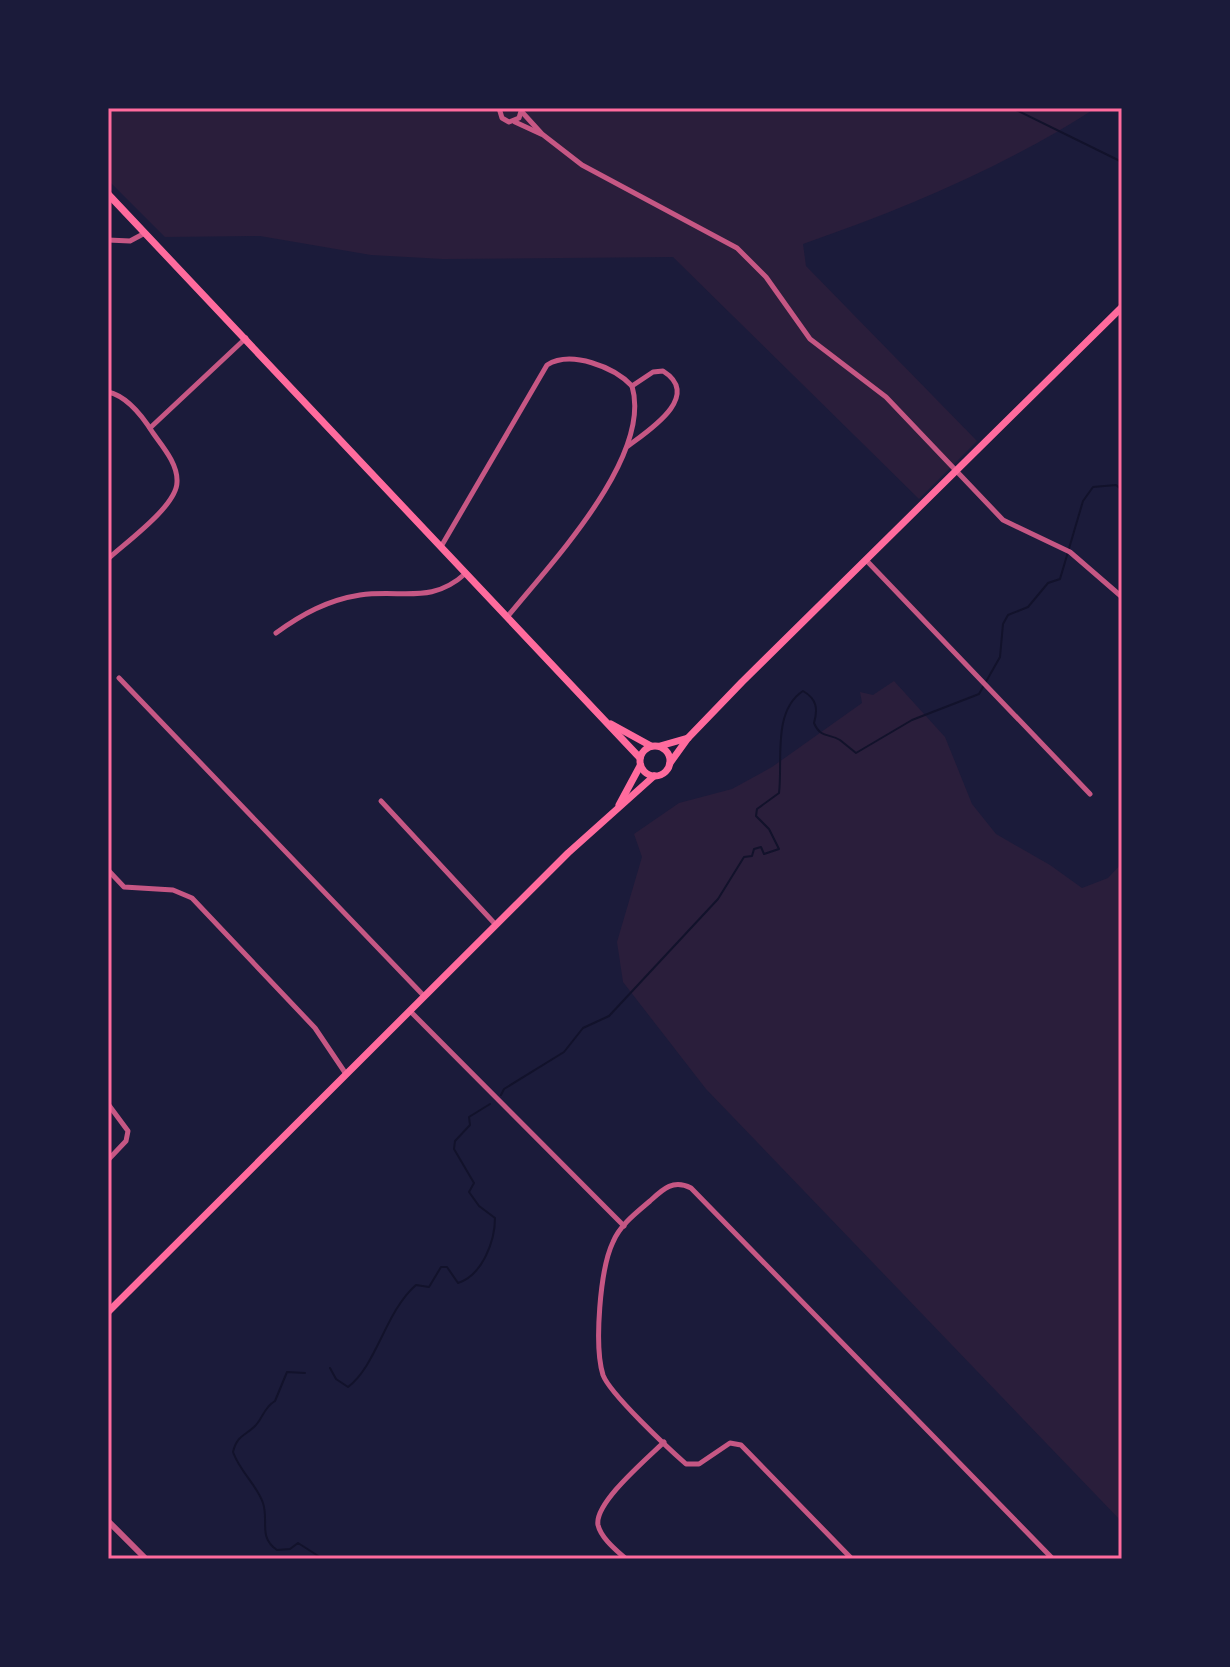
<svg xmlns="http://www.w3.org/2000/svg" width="1230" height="1667" font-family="Cabin,sans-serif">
	<rect width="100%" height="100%" fill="#1b1b3a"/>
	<!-- green -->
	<g fill="#2a1e3b">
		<path d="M 108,108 L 1096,108 C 1004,167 906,208 803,244 L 806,266 L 977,441 L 919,499 L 673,257 L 443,259 L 371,255 L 260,236 L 165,237 L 108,180 Z"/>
		<path d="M 894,681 L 945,737 L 972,804 L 996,834 L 1050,865 L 1082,888 L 1108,878 L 1122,863 L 1122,1522 L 706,1089 L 623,982 L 617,942 L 642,857 L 634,834 L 679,803 L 732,789 L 772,767 L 862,703 L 860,692 L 873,695 Z"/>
	</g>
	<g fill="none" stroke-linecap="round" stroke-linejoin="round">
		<!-- stream -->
		<g stroke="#12122b" stroke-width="2">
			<path d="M 1012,108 L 1122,162"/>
			<path d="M 501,1095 L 504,1089 L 564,1052 L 583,1028 L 609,1016 L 718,899 L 744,857 L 752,856 L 754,849 L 761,847 L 764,854 L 779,849 L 769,829 L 756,816 L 757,809 L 779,793 C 783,762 772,711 803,691 C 817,699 818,709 814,723 C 821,739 829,733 840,740 C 845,744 851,749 856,753 L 912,720 L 979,694 L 1000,657 L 1003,624 L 1008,615 L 1028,607 L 1048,583 L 1060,579 L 1083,501 L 1093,487 L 1116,485 L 1122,490"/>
			<path d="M 330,1368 L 336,1379 L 348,1387 C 377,1365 385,1312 416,1285 L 429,1287 L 441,1267 L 447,1267 L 458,1283 C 483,1275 495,1240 495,1218 L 479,1206 L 469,1192 L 474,1183 L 454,1149 L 455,1141 L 470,1125 L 469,1117 L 490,1104"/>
			<path d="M 305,1373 L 287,1372 L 275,1401 C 263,1408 263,1419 254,1427 C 243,1437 237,1436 233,1452 C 240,1472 257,1485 263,1503 C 269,1521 258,1537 277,1550 L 290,1549 L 298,1543 L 323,1559"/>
		</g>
		<!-- minor -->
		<g stroke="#c65784" stroke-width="5">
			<path d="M 499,108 L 502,118 L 509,122 L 519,118 L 522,108"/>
			<path d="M 522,112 L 542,134 L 582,165 L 737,248 L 766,277 L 810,339 L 886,397 L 1003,520 L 1070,552 L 1122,597"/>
			<path d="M 515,122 L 541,134"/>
			<path d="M 108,240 L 130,241 L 145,233"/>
			<path d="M 108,392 C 127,396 143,417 153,433 C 163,447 178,464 177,482 C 177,506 125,543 108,559"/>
			<path d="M 150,428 L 246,338"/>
			<path d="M 628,446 C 648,431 703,396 663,371 L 653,372 L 632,386"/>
			<path d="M 442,545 L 547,365 C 571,350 614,367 632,386"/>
			<path d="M 866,560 L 1090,794"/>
			<path d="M 508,616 C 550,564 653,457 632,386"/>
			<path d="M 276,633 C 302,614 328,600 360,595 C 403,589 431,605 466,573"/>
			<path d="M 119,678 L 424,996"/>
			<path d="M 381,801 L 496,925"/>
			<path d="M 108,870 L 124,887 L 173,890 L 192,898 L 315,1028 L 346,1074"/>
			<path d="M 410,1011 L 624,1226"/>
			<path d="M 108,1104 L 128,1131 L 126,1141 L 108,1160"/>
			<path d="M 626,1559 C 616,1550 601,1538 598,1525 C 594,1503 648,1458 664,1442"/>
			<path d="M 852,1559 L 741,1445 L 730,1443 L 699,1464 L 686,1464 C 669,1449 610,1394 603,1375 C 594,1346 600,1269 613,1242 C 620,1225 636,1213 650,1201 C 663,1189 673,1179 691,1188 L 1053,1559"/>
		</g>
		<!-- tertiary -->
		<path stroke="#c65784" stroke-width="6" d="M 108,1521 L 146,1559"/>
		<!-- secondary -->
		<g stroke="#ff6b9d" stroke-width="7">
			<path d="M 108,194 L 640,758"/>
			<path d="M 611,724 L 651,746"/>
			<circle cx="655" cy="761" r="15"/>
			<path d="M 660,746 L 688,738"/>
			<path d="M 670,763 L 688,738 L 742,682 L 1122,307"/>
			<path d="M 619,805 L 640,766"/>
			<path d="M 108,1312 L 568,853 L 654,776"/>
		</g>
	</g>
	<!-- border -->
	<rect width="1230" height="1667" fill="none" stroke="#1b1b3a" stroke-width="220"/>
	<rect x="110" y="110" width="1010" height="1447" fill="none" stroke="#ff6b9d" stroke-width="3"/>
</svg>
